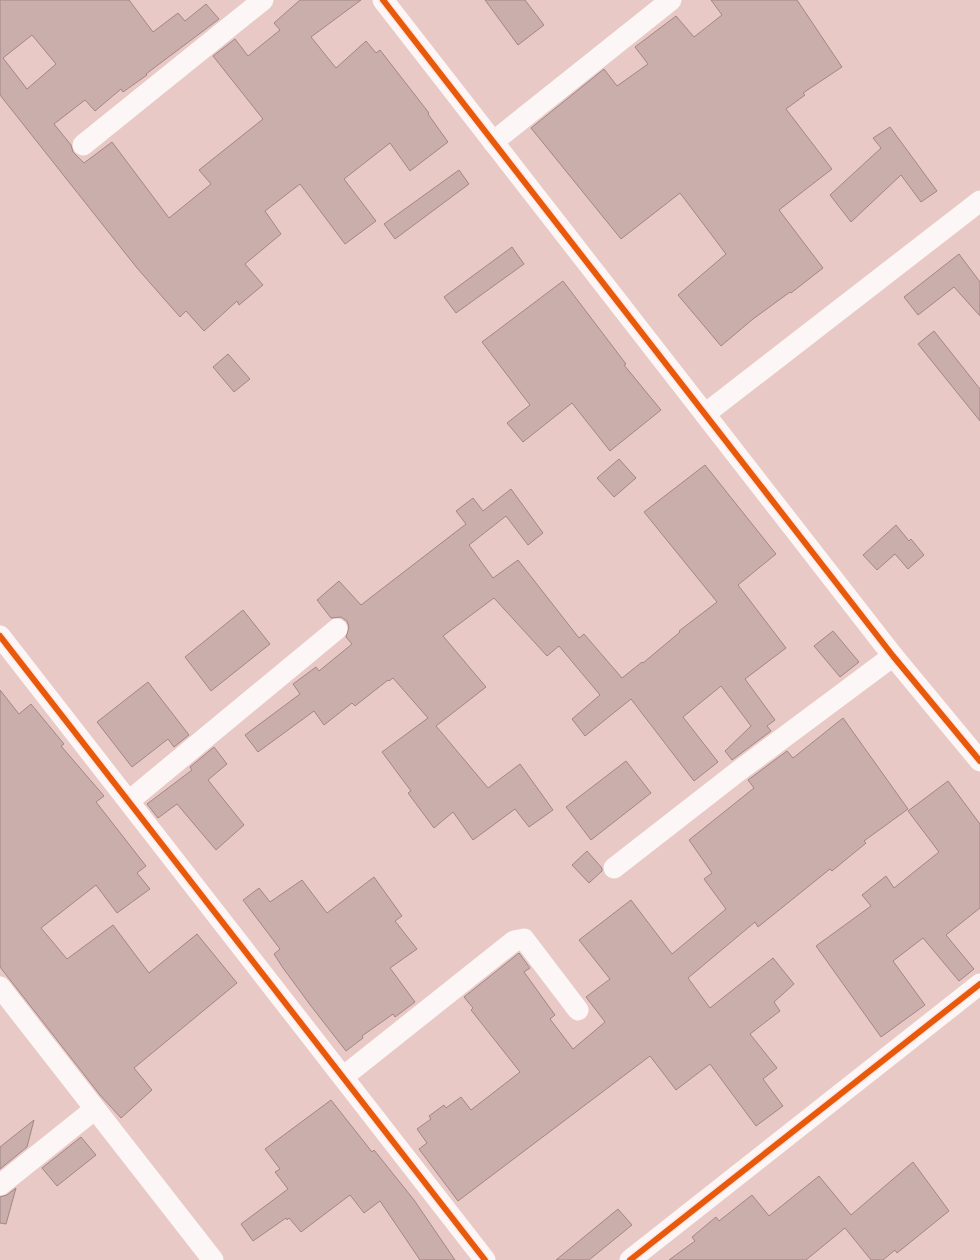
<svg xmlns="http://www.w3.org/2000/svg" width="980" height="1260" font-family="'Fira Sans Condensed',sans-serif">
	<rect width="100%" height="100%" fill="#e8c9c6"/>
	<!-- building -->
	<g fill="#c9aeac" stroke="#a48685" fill-rule="evenodd">
		<path d="M 0,0 L 129,0 L 153,32 L 178,13 L 185,21 L 206,4 L 219,19 L 146,74 L 147,75 L 123,92 L 121,89 L 95,111 L 85,100 L 54,124 L 71,145 L 73,152 L 84,163 L 112,142 L 169,218 L 211,184 L 199,170 L 263,119 L 213,56 L 235,39 L 248,56 L 280,30 L 274,23 L 300,0 L 361,0 L 311,37 L 336,68 L 366,41 L 376,53 L 380,50 L 429,113 L 428,114 L 448,142 L 410,171 L 390,143 L 344,179 L 376,221 L 345,244 L 300,184 L 265,211 L 281,234 L 245,264 L 263,285 L 239,305 L 237,301 L 204,331 L 186,311 L 180,317 L 137,268 L 0,95 ZM 32,35 L 56,64 L 27,89 L 3,58 Z"/>
		<path d="M 485,0 L 525,0 L 544,25 L 518,45 Z"/>
		<path d="M 711,0 L 797,0 L 842,67 L 803,93 L 805,95 L 786,109 L 832,169 L 779,210 L 823,268 L 791,293 L 790,292 L 753,319 L 721,346 L 678,295 L 726,254 L 680,193 L 621,239 L 531,128 L 604,69 L 617,86 L 648,64 L 635,47 L 676,16 L 694,37 L 722,15 Z"/>
		<path d="M 890,127 L 937,191 L 921,202 L 901,175 L 851,222 L 830,195 L 881,148 L 873,138 Z"/>
		<path d="M 459,170 L 469,184 L 395,239 L 384,224 Z"/>
		<path d="M 512,247 L 524,264 L 456,313 L 444,297 Z"/>
		<path d="M 959,254 L 980,282 L 980,316 L 954,287 L 918,315 L 904,297 Z"/>
		<path d="M 563,281 L 626,364 L 624,365 L 661,410 L 610,451 L 572,403 L 523,442 L 507,423 L 530,405 L 482,342 Z"/>
		<path d="M 934,331 L 980,389 L 980,421 L 918,344 Z"/>
		<path d="M 228,354 L 250,379 L 234,392 L 213,367 Z"/>
		<path d="M 619,459 L 636,478 L 614,497 L 597,478 Z"/>
		<path d="M 705,465 L 776,554 L 738,585 L 786,648 L 745,679 L 775,720 L 767,726 L 771,731 L 732,760 L 725,751 L 751,726 L 721,686 L 683,717 L 718,762 L 694,781 L 631,699 L 585,736 L 572,719 L 600,695 L 559,646 L 547,656 L 494,598 L 443,636 L 486,687 L 436,726 L 488,788 L 520,764 L 553,810 L 529,827 L 515,809 L 473,840 L 453,812 L 434,828 L 408,793 L 411,791 L 382,752 L 428,718 L 393,678 L 389,681 L 388,680 L 355,706 L 352,703 L 324,725 L 314,711 L 258,752 L 245,735 L 300,694 L 293,684 L 316,667 L 319,671 L 352,644 L 346,637 L 349,627 L 347,621 L 341,617 L 331,618 L 317,600 L 339,581 L 361,605 L 466,524 L 456,511 L 473,498 L 483,511 L 511,489 L 543,533 L 528,545 L 506,516 L 469,545 L 493,578 L 518,560 L 579,638 L 584,634 L 622,678 L 642,662 L 643,663 L 680,632 L 679,631 L 717,602 L 644,512 Z"/>
		<path d="M 896,525 L 909,541 L 911,539 L 924,555 L 908,569 L 895,554 L 877,570 L 863,555 Z"/>
		<path d="M 243,610 L 270,644 L 211,691 L 185,657 Z"/>
		<path d="M 833,631 L 859,662 L 840,677 L 814,646 Z"/>
		<path d="M 148,682 L 189,735 L 174,747 L 168,739 L 132,767 L 97,722 Z"/>
		<path d="M 0,690 L 19,714 L 31,704 L 64,744 L 61,746 L 104,796 L 96,802 L 146,866 L 137,873 L 150,889 L 117,913 L 96,885 L 41,928 L 67,959 L 113,925 L 149,973 L 197,934 L 237,983 L 134,1068 L 152,1090 L 121,1118 L 100,1095 L 0,967 Z"/>
		<path d="M 843,718 L 908,809 L 864,841 L 866,843 L 832,871 L 830,869 L 758,927 L 755,922 L 688,978 L 710,1008 L 773,958 L 794,984 L 774,1002 L 780,1011 L 750,1034 L 777,1068 L 763,1079 L 783,1106 L 756,1126 L 710,1064 L 676,1090 L 650,1056 L 458,1201 L 419,1149 L 427,1143 L 417,1129 L 431,1119 L 429,1116 L 444,1105 L 446,1108 L 461,1097 L 471,1110 L 520,1072 L 471,1010 L 473,1008 L 464,997 L 519,953 L 530,968 L 524,972 L 555,1015 L 550,1019 L 573,1049 L 605,1022 L 586,997 L 610,979 L 579,940 L 631,900 L 672,954 L 726,909 L 704,879 L 712,873 L 689,840 L 754,788 L 748,780 L 787,751 L 793,758 Z"/>
		<path d="M 214,747 L 227,764 L 208,780 L 244,825 L 216,850 L 177,804 L 158,818 L 147,804 L 192,770 L 190,767 Z"/>
		<path d="M 626,761 L 651,793 L 591,840 L 566,807 Z"/>
		<path d="M 948,781 L 980,824 L 980,908 L 946,935 L 974,969 L 959,981 L 923,938 L 893,961 L 925,1005 L 881,1037 L 816,946 L 871,906 L 862,895 L 886,876 L 894,888 L 939,852 L 908,811 Z"/>
		<path d="M 587,851 L 602,868 L 602,871 L 589,883 L 572,865 Z"/>
		<path d="M 374,877 L 402,916 L 395,921 L 417,949 L 390,968 L 415,1002 L 395,1017 L 393,1014 L 362,1036 L 363,1038 L 346,1051 L 311,1006 L 283,968 L 274,954 L 280,949 L 243,900 L 259,888 L 270,902 L 302,880 L 327,913 Z"/>
		<path d="M 331,1100 L 372,1152 L 374,1150 L 414,1200 L 455,1260 L 420,1260 L 380,1201 L 364,1213 L 350,1195 L 301,1232 L 289,1218 L 287,1220 L 286,1218 L 253,1241 L 241,1224 L 288,1189 L 275,1172 L 280,1169 L 265,1149 Z"/>
		<path d="M 34,1120 L 27,1147 L 0,1169 L 0,1147 Z"/>
		<path d="M 81,1137 L 96,1155 L 57,1186 L 42,1168 Z"/>
		<path d="M 913,1162 L 949,1211 L 897,1253 L 895,1250 L 883,1260 L 871,1260 L 845,1228 L 806,1260 L 669,1260 L 695,1241 L 692,1237 L 716,1217 L 719,1221 L 752,1195 L 769,1216 L 819,1176 L 851,1215 Z"/>
		<path d="M 16,1188 L 6,1224 L 0,1223 L 0,1197 L 7,1195 Z"/>
		<path d="M 618,1209 L 632,1225 L 589,1260 L 556,1260 Z"/>
	</g>
	<g fill="none" stroke-linecap="round" stroke-linejoin="round">
		<!-- minor -->
		<g stroke="#fcf7f6" stroke-width="21">
			<path d="M 383,0 L 893,656 L 980,761"/>
			<path d="M 493,142 L 671,0"/>
			<path d="M 83,145 L 263,0"/>
			<path d="M 705,414 L 980,201"/>
			<path d="M 0,636 L 485,1260"/>
			<path d="M 129,801 L 337,629"/>
			<path d="M 614,868 L 736,773 L 893,656"/>
			<path d="M 0,987 L 213,1260"/>
			<path d="M 343,1077 L 514,941 L 524,939 L 578,1010"/>
			<path d="M 0,1185 L 95,1109"/>
			<path d="M 630,1260 L 980,984"/>
		</g>
		<defs>
			<g id="cycleway">
				<path d="M 383,0 L 893,656 L 980,761"/>
				<path d="M 0,636 L 485,1260"/>
				<path d="M 630,1260 L 980,984"/>
			</g>
		</defs>
		<!-- cycleway casing -->
		<use href="#cycleway" stroke="#fce9e7" stroke-width="9"/>
		<!-- cycleway -->
		<use href="#cycleway" stroke="#e8590c" stroke-width="6"/>
	</g>
</svg>
